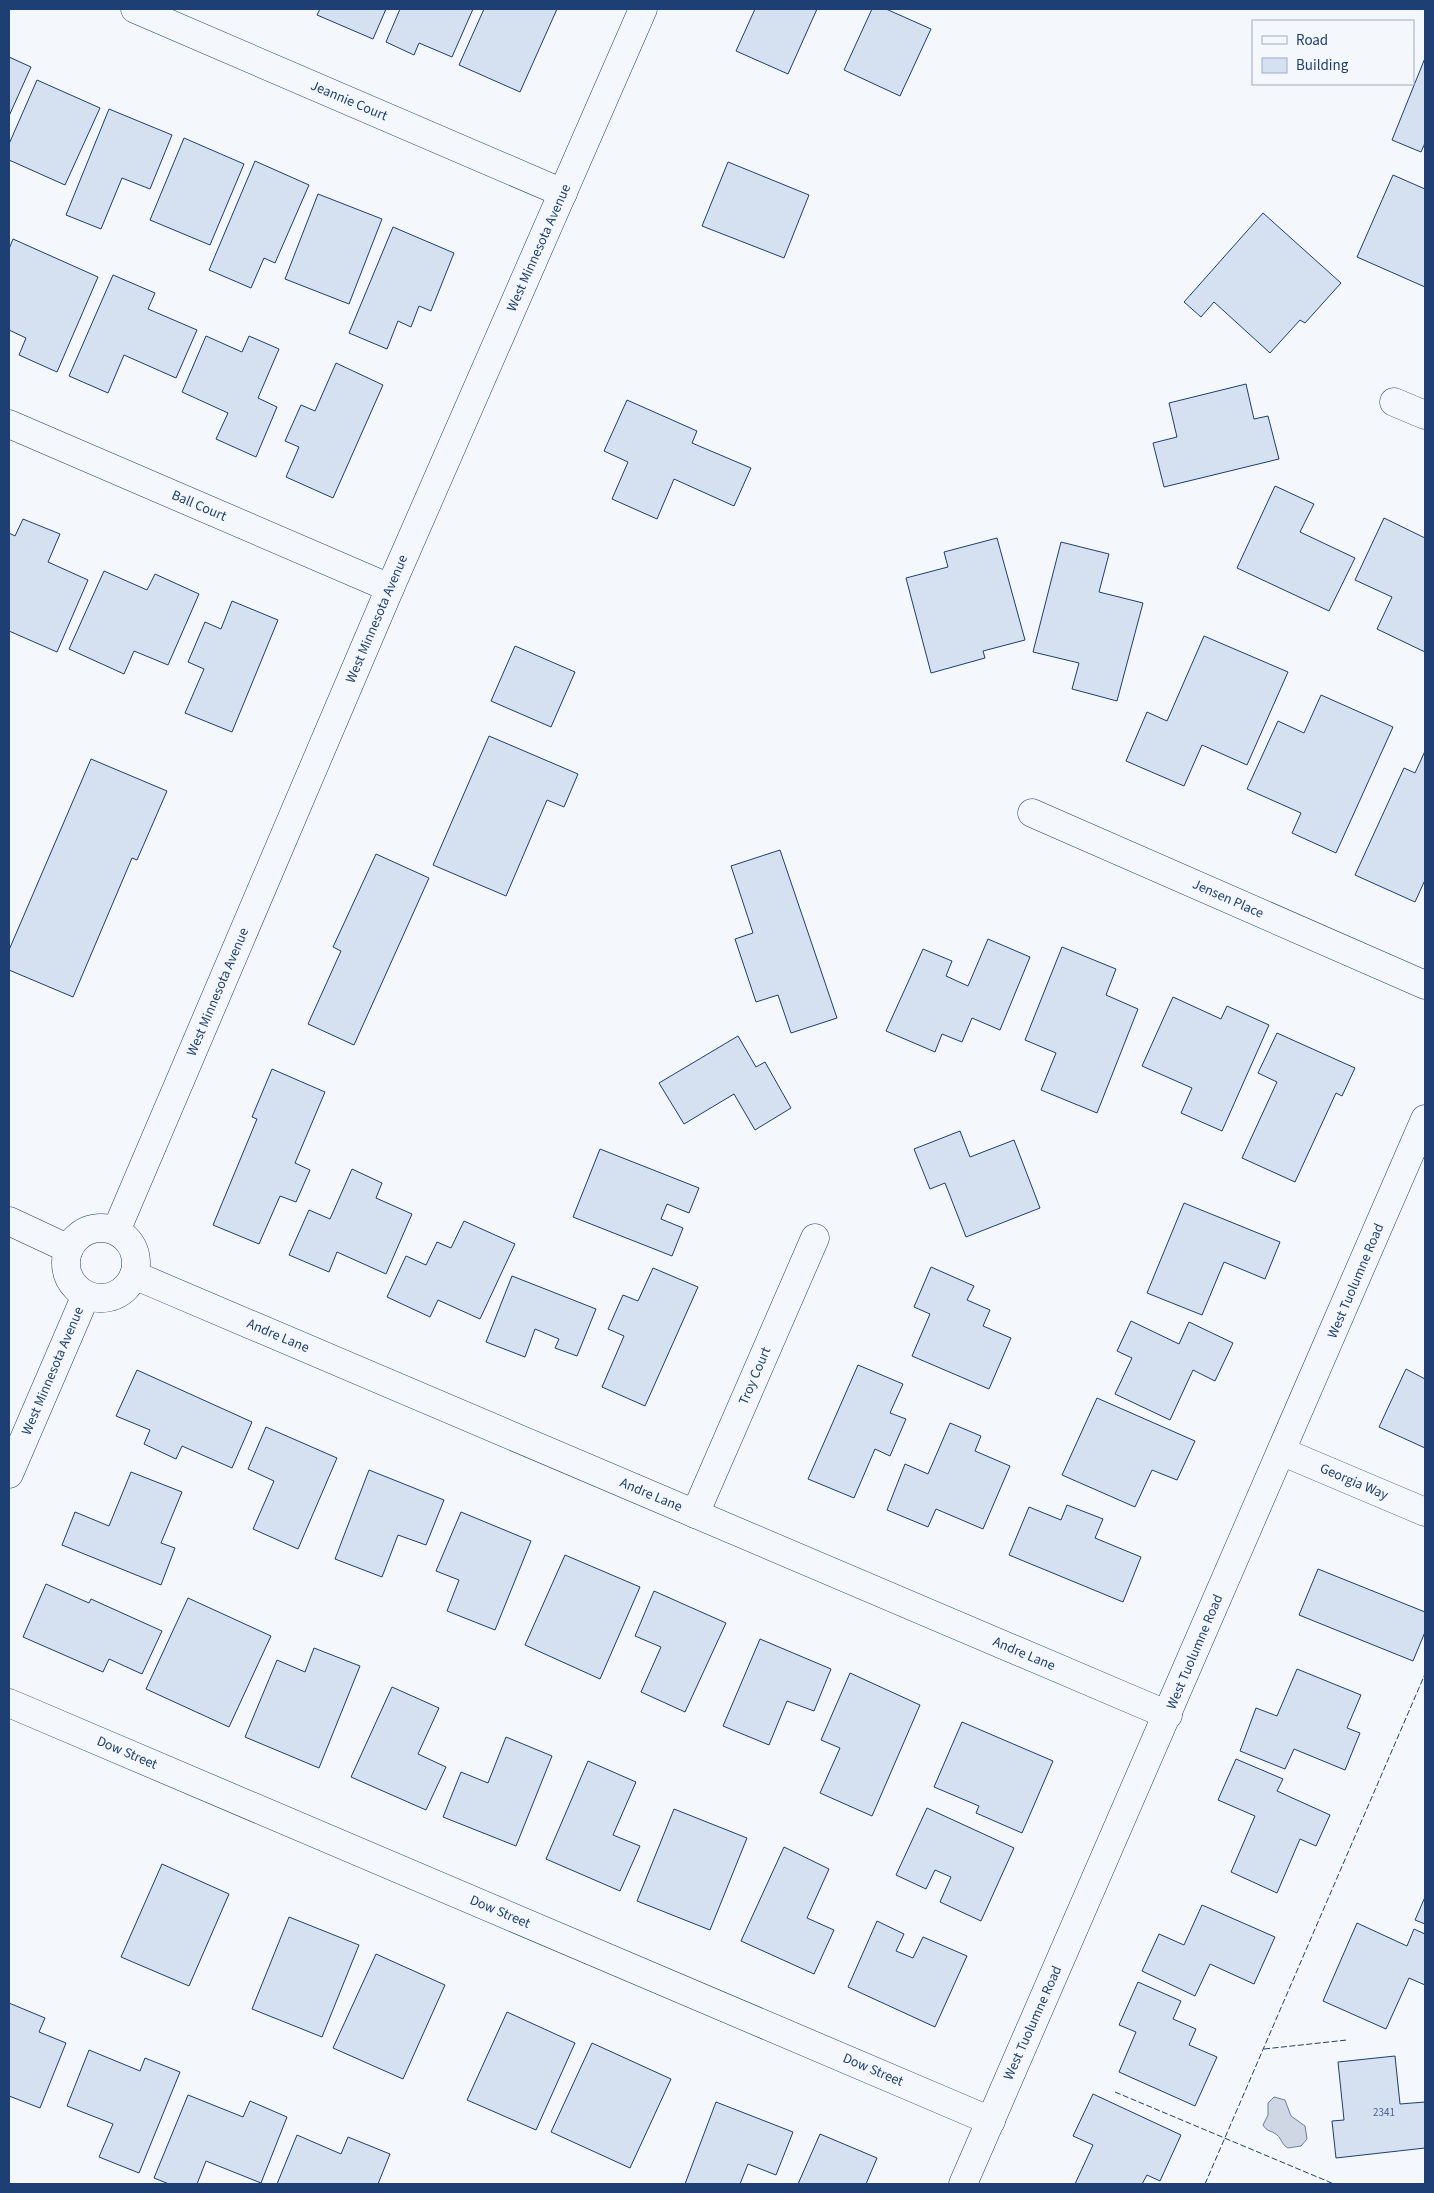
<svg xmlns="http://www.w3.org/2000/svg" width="1434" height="2193" font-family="'Source Sans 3',sans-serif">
	<rect width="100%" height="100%" fill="#f4f7fb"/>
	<!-- water -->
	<path fill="#cfd7e4" stroke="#687fa3" d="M 1274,2097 L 1285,2100 L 1291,2116 L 1305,2126 L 1307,2139 L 1301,2146 L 1288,2148 C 1281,2144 1282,2139 1277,2135 C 1271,2130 1267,2132 1263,2125 L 1268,2115 L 1268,2103 Z"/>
	<!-- building -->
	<g fill="#d5e0f0" stroke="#1d3f73">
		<path d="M 320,9 L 386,9 L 373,39 L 317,15 Z"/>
		<path d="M 400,9 L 473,9 L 452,57 L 419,43 L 414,55 L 386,42 Z"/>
		<path d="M 484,9 L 557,9 L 520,92 L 459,65 Z"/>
		<path d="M 755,9 L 817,9 L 788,74 L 736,51 Z"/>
		<path d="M 872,9 L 886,9 L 931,29 L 900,96 L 844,70 Z"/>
		<path d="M 9,57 L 31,67 L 9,116 Z"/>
		<path d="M 1425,58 L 1425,143 L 1421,152 L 1392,140 Z"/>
		<path d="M 37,80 L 100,108 L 65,185 L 9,160 L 9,144 Z"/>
		<path d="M 109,109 L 172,135 L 150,189 L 122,178 L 101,229 L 66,215 Z"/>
		<path d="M 184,138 L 244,164 L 210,245 L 150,220 Z"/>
		<path d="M 255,161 L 309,185 L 275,263 L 264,258 L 251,288 L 209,270 Z"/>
		<path d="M 728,162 L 809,195 L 784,258 L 702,226 Z"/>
		<path d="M 1393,175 L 1425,189 L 1425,287 L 1357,257 Z"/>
		<path d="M 318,194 L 382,219 L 349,304 L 285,279 Z"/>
		<path d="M 1263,213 L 1341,283 L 1305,323 L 1300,320 L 1270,353 L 1214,302 L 1201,317 L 1184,302 Z"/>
		<path d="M 393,227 L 454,253 L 431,311 L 419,306 L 411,327 L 398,321 L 387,349 L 349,333 Z"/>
		<path d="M 13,239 L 98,277 L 57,372 L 19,355 L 26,338 L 9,330 L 9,249 Z"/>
		<path d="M 113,275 L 155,293 L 148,309 L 197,330 L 176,378 L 124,355 L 108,393 L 69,376 Z"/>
		<path d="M 206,336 L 242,352 L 249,336 L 279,349 L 258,398 L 277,407 L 256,457 L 216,439 L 228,413 L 182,392 Z"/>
		<path d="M 336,363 L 383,385 L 333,498 L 286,477 L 299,447 L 285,441 L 301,405 L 315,411 Z"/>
		<path d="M 1246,384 L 1254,419 L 1268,416 L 1279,459 L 1164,487 L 1153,443 L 1177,437 L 1169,403 Z"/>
		<path d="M 627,400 L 697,431 L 692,443 L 751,468 L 734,506 L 674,479 L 657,519 L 612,499 L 628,462 L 604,451 Z"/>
		<path d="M 1275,486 L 1314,504 L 1300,532 L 1355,558 L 1329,611 L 1237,568 Z"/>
		<path d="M 1384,518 L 1425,538 L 1425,652 L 1377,629 L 1392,597 L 1355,580 Z"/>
		<path d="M 23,519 L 60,534 L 48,562 L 88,580 L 57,652 L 9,631 L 9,533 L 15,536 Z"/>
		<path d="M 997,538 L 1025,640 L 983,651 L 985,658 L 931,673 L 906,578 L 948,567 L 944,552 Z"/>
		<path d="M 1061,542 L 1109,554 L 1099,592 L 1143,603 L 1117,701 L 1072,689 L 1079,663 L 1033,652 Z"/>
		<path d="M 104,571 L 147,590 L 155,574 L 199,594 L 168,665 L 134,651 L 124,674 L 69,649 Z"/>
		<path d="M 232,601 L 278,620 L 232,732 L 185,713 L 204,669 L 188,662 L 205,622 L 221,629 Z"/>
		<path d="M 1204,636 L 1288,672 L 1247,765 L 1202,745 L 1184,786 L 1126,761 L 1147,712 L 1167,721 Z"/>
		<path d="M 515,646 L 575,672 L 551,727 L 491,701 Z"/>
		<path d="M 1321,695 L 1393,727 L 1336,853 L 1292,833 L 1301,813 L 1247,789 L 1278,721 L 1304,733 Z"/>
		<path d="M 489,736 L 578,774 L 564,807 L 547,800 L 506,896 L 433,865 Z"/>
		<path d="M 1425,751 L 1425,880 L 1415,902 L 1355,875 L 1404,768 L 1415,773 Z"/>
		<path d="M 91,759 L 167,791 L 137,860 L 132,858 L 73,997 L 9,970 L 9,950 Z"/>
		<path d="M 780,850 L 837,1018 L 791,1033 L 778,995 L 756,1002 L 735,939 L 753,933 L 731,866 Z"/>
		<path d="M 376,854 L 429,878 L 354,1045 L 308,1024 L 341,951 L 333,947 Z"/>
		<path d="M 988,939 L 1030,957 L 1000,1030 L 972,1018 L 962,1042 L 942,1034 L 935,1052 L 886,1031 L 923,949 L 952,961 L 946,976 L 968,986 Z"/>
		<path d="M 1062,947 L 1116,969 L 1106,995 L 1138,1009 L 1097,1113 L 1041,1090 L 1056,1053 L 1025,1040 Z"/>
		<path d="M 1173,997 L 1221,1019 L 1227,1006 L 1269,1025 L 1222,1131 L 1181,1113 L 1192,1088 L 1142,1066 Z"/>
		<path d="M 1277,1033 L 1355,1068 L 1342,1096 L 1336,1093 L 1295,1182 L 1242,1158 L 1277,1082 L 1258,1073 Z"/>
		<path d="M 738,1036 L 756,1067 L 765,1062 L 791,1108 L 755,1130 L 734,1094 L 684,1124 L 659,1083 Z"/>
		<path d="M 272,1069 L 325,1092 L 295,1163 L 310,1170 L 296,1202 L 280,1196 L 259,1244 L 213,1225 L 257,1119 L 252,1117 Z"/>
		<path d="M 960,1131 L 970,1157 L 1014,1140 L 1040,1208 L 966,1237 L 945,1183 L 930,1189 L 914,1149 Z"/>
		<path d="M 600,1149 L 699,1188 L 689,1213 L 667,1204 L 661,1219 L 683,1228 L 672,1256 L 573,1217 Z"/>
		<path d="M 352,1169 L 382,1183 L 376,1198 L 412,1214 L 386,1274 L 337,1252 L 329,1272 L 289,1255 L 309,1210 L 330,1219 Z"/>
		<path d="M 1184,1203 L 1280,1242 L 1265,1279 L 1224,1262 L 1202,1315 L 1147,1293 Z"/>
		<path d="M 464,1221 L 515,1244 L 480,1319 L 438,1300 L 430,1317 L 387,1297 L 406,1256 L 426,1265 L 437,1242 L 451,1248 Z"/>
		<path d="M 931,1267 L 974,1286 L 967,1300 L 990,1310 L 983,1326 L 1011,1338 L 989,1389 L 912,1356 L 930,1314 L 914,1307 Z"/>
		<path d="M 653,1268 L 698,1287 L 645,1406 L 602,1387 L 624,1336 L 608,1329 L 623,1295 L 638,1301 Z"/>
		<path d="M 512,1276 L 596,1309 L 577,1356 L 555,1348 L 559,1339 L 535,1329 L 525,1357 L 486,1342 Z"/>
		<path d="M 1131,1321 L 1179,1344 L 1189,1322 L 1233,1343 L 1215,1381 L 1193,1370 L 1170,1420 L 1115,1394 L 1132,1358 L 1117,1351 Z"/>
		<path d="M 858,1365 L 903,1384 L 890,1413 L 906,1419 L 890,1456 L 875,1449 L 854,1498 L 808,1479 Z"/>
		<path d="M 1406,1369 L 1425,1379 L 1425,1448 L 1379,1427 Z"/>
		<path d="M 137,1370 L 252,1422 L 232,1468 L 182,1446 L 176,1459 L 144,1444 L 150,1430 L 116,1416 Z"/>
		<path d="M 1097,1398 L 1195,1441 L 1177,1480 L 1152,1470 L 1135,1507 L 1062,1475 Z"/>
		<path d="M 950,1423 L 981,1436 L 975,1451 L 1010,1466 L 983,1529 L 936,1509 L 928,1527 L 887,1510 L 905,1464 L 928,1474 Z"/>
		<path d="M 266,1427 L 337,1458 L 298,1549 L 253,1529 L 274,1481 L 248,1469 Z"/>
		<path d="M 369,1470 L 444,1500 L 426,1545 L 398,1535 L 382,1577 L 335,1559 Z"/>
		<path d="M 131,1472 L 182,1492 L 161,1543 L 175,1548 L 161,1585 L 62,1545 L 75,1512 L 109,1526 Z"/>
		<path d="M 1067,1505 L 1103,1519 L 1095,1538 L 1141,1557 L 1123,1602 L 1009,1555 L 1029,1507 L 1061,1520 Z"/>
		<path d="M 461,1512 L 531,1541 L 495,1630 L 447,1611 L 459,1580 L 436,1571 Z"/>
		<path d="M 565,1555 L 640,1587 L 600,1679 L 525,1645 Z"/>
		<path d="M 1318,1569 L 1425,1612 L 1425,1632 L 1413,1661 L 1299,1615 Z"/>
		<path d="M 46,1584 L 89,1603 L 91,1599 L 162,1631 L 142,1674 L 109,1659 L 103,1672 L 23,1637 Z"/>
		<path d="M 654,1591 L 726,1623 L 685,1712 L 641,1692 L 661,1647 L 635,1636 Z"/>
		<path d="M 188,1598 L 271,1636 L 229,1727 L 146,1689 Z"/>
		<path d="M 760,1639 L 831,1669 L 814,1711 L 787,1701 L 769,1745 L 723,1726 Z"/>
		<path d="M 314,1648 L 360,1666 L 319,1768 L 245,1737 L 277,1660 L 305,1672 Z"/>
		<path d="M 1297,1669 L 1361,1695 L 1347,1728 L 1360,1733 L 1345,1770 L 1294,1749 L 1285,1769 L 1240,1751 L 1256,1708 L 1277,1716 Z"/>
		<path d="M 850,1673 L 920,1705 L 872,1816 L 820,1793 L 840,1748 L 821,1740 Z"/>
		<path d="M 392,1687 L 439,1708 L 418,1754 L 446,1767 L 426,1810 L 351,1777 Z"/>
		<path d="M 962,1722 L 1053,1761 L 1022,1833 L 976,1813 L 979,1806 L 934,1787 Z"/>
		<path d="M 506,1737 L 552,1756 L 516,1846 L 443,1817 L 461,1772 L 488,1783 Z"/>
		<path d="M 1236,1759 L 1283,1779 L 1277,1791 L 1330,1815 L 1316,1846 L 1300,1839 L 1277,1893 L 1231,1872 L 1255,1816 L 1218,1800 Z"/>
		<path d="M 588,1761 L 636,1782 L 613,1835 L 640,1846 L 620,1891 L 546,1859 Z"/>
		<path d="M 927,1808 L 1014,1848 L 981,1921 L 940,1902 L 951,1877 L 935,1870 L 926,1889 L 896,1875 Z"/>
		<path d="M 674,1809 L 747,1838 L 710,1930 L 637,1901 Z"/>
		<path d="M 784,1847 L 829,1869 L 807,1918 L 834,1930 L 814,1974 L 741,1941 Z"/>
		<path d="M 162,1864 L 229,1894 L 189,1986 L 121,1957 Z"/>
		<path d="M 1425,1897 L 1425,1924 L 1415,1920 Z"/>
		<path d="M 1202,1905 L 1275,1937 L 1254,1984 L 1210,1964 L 1195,1996 L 1142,1971 L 1159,1934 L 1184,1945 Z"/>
		<path d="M 289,1917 L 359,1945 L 322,2037 L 252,2009 Z"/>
		<path d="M 877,1921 L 904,1934 L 896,1951 L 913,1958 L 923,1937 L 967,1956 L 935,2027 L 848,1987 Z"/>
		<path d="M 1357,1923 L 1407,1946 L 1414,1929 L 1425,1934 L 1425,1985 L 1409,1978 L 1386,2029 L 1323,2001 Z"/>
		<path d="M 376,1954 L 445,1985 L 403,2079 L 333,2048 Z"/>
		<path d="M 1138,1982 L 1181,2001 L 1173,2019 L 1196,2029 L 1189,2045 L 1217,2057 L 1195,2106 L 1119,2072 L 1136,2032 L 1119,2025 Z"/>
		<path d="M 9,2003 L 45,2018 L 39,2032 L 66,2043 L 40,2108 L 9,2096 Z"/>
		<path d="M 507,2012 L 575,2043 L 536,2130 L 467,2100 Z"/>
		<path d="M 592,2043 L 671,2079 L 630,2168 L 551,2132 Z"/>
		<path d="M 89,2050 L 140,2071 L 145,2058 L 180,2072 L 139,2173 L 99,2157 L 113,2124 L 67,2106 Z"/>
		<path d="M 1395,2056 L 1400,2104 L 1425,2102 L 1425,2148 L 1336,2158 L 1332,2121 L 1344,2120 L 1338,2062 Z"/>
		<path d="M 1093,2094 L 1181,2135 L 1160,2181 L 1147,2175 L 1142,2184 L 1075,2184 L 1093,2145 L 1073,2136 Z"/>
		<path d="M 188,2095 L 243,2117 L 250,2101 L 287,2117 L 261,2183 L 206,2161 L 197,2184 L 169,2184 L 154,2178 Z"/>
		<path d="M 716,2102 L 793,2132 L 776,2175 L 748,2164 L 740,2184 L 685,2184 Z"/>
		<path d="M 820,2134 L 877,2158 L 866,2184 L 798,2184 Z"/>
		<path d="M 297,2135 L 341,2154 L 348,2137 L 390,2154 L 378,2184 L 277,2184 Z"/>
	</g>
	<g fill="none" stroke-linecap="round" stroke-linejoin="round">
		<defs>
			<g id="minor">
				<path d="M 135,9 L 563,193"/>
				<path d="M 1394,402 L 1425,415"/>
				<path d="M 9,424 L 390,588"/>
				<path d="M 1032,813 L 1425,985"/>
				<path d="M 9,1221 L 69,1249"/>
				<circle cx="101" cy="1263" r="35"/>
				<path d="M 116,1231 L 390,588 L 643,9"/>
				<path d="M 134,1275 L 1168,1715"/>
				<path d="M 1283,1452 L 1425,1512"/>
				<path d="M 9,1474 L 86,1295"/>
				<path d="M 695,1514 L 815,1238"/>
				<path d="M 9,1703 L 991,2121"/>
			</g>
			<path id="tertiary" d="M 963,2184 L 1425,1119"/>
		</defs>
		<!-- minor casing -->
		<use href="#minor" stroke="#1d3f73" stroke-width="29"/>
		<!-- tertiary casing -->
		<use href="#tertiary" stroke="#1d3f73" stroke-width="29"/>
		<!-- minor -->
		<use href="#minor" stroke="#f4f7fb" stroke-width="28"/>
		<!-- tertiary -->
		<use href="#tertiary" stroke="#f4f7fb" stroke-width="28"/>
		<!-- fence -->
		<g stroke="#1d3f73" stroke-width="1" stroke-dasharray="6 2.5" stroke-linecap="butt">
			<path d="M 1264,2049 L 1347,2040"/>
			<path d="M 1115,2092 L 1334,2184"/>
			<path d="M 1205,2184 L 1425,1674"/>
		</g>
	</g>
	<g text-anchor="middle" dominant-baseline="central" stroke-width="4" stroke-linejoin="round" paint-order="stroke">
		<!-- number labels -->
		<g font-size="11" fill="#4b6792">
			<text x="1384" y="2112">2341</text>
		</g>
		<!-- street labels -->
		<g font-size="14" fill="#1d3f73" stroke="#f4f7fb">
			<text transform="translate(349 101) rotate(23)">Jeannie Court</text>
			<text transform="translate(539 248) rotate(-66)">West Minnesota Avenue</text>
			<text transform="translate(199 506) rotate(23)">Ball Court</text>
			<text transform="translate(377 619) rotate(-67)">West Minnesota Avenue</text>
			<text transform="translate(1228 899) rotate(24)">Jensen Place</text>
			<text transform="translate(218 992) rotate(-67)">West Minnesota Avenue</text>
			<text transform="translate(1356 1281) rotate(-67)">West Tuolumne Road</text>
			<text transform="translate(278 1336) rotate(23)">Andre Lane</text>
			<text transform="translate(53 1371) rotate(-67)">West Minnesota Avenue</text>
			<text transform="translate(755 1376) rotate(-67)">Troy Court</text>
			<text transform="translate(1354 1482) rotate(23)">Georgia Way</text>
			<text transform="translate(651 1495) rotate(23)">Andre Lane</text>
			<text transform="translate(1195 1652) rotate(-67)">West Tuolumne Road</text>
			<text transform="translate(1024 1654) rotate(23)">Andre Lane</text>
			<text transform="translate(127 1753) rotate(23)">Dow Street</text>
			<text transform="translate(500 1912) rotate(23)">Dow Street</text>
			<text transform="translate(1033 2023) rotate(-66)">West Tuolumne Road</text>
			<text transform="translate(873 2070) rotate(23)">Dow Street</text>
		</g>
	</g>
	<!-- border -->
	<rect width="1434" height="2193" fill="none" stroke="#1d3f73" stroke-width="20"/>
	<!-- legend -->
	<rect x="1252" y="20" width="162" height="65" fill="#f4f7fb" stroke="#9eadc5"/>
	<rect x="1262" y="36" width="25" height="8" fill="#f4f7fb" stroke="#9eadc5"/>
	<text x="1296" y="45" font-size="15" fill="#1d3f73">Road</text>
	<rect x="1262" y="58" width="25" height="15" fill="#d5e0f0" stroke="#9eadc5"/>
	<text x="1296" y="70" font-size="15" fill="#1d3f73">Building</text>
</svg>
